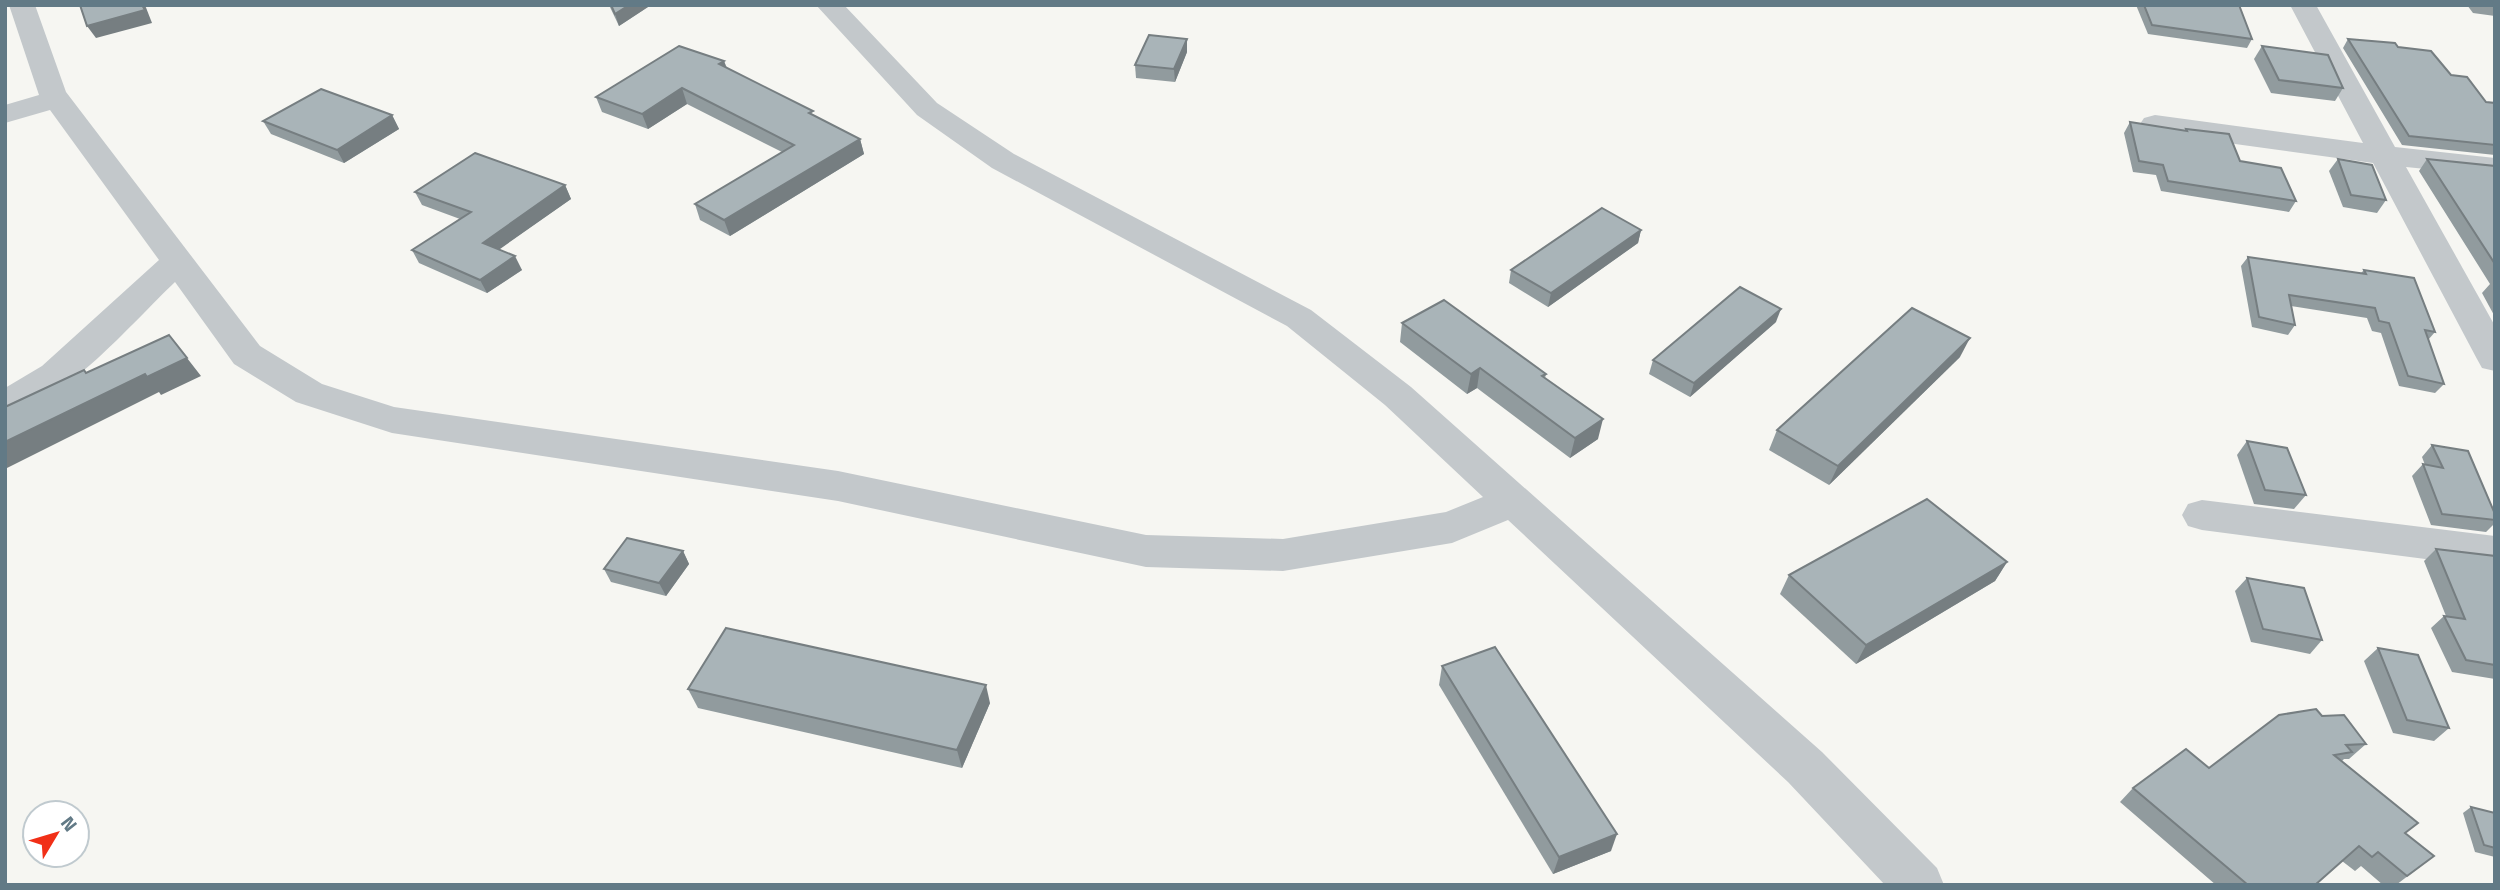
<svg xmlns="http://www.w3.org/2000/svg" width="2500" height="890" font-family="'Titillium Web',sans-serif">
	<rect width="100%" height="100%" fill="#f6f6f2"/>
	<g fill="none" stroke-linecap="round" stroke-linejoin="round">
		<!-- minor -->
		<g fill="#c3c8cb" fill-rule="evenodd">
			<path d="M 9,5 L 35,5 L 66,92 L 260,346 L 322,384 L 394,407 L 838,471 L 1146,535 L 1283,539 L 1446,512 L 1483,497 L 1385,405 L 1287,326 L 992,168 L 917,115 L 816,5 L 844,5 L 937,103 L 1014,154 L 1311,310 L 1411,387 L 1822,752 L 1937,868 L 1944,885 L 1885,885 L 1788,782 L 1508,520 L 1452,543 L 1283,571 L 1146,567 L 838,501 L 392,433 L 296,402 L 234,364 L 175,282 C 129,326 66,401 5,418 L 5,388 L 42,366 L 159,260 L 50,110 L 5,123 L 5,105 L 39,95 Z"/>
			<path d="M 2290,5 L 2316,5 L 2395,147 L 2495,158 L 2495,176 L 2406,167 L 2495,326 L 2495,371 L 2482,368 L 2477,359 L 2373,163 L 2155,133 L 2144,130 L 2140,124 L 2144,118 L 2155,115 L 2363,143 Z"/>
			<path d="M 2202,500 L 2495,536 L 2495,568 L 2202,530 L 2188,526 L 2182,515 L 2188,504 Z"/>
		</g>
	</g>
	<!-- wall -->
	<g fill="#919b9e">
		<path d="M 609,5 L 651,5 L 619,26 Z"/>
		<path d="M 2136,5 L 2239,5 L 2252,39 L 2247,48 L 2148,34 Z"/>
		<path d="M 2467,5 L 2495,5 L 2495,16 L 2473,13 Z"/>
		<path d="M 2348,39 L 2398,47 L 2451,75 L 2486,102 L 2495,103 L 2495,155 L 2402,145 L 2343,48 Z"/>
		<path d="M 2262,46 L 2343,88 L 2335,101 L 2271,93 L 2254,59 Z"/>
		<path d="M 1187,52 L 1175,82 L 1136,78 L 1135,65 Z"/>
		<path d="M 724,61 L 727,68 L 815,116 L 860,139 L 864,154 L 730,236 L 700,220 L 695,204 L 782,152 L 687,104 L 648,129 L 602,112 L 596,97 Z"/>
		<path d="M 392,115 L 399,129 L 344,163 L 271,134 L 263,121 Z"/>
		<path d="M 2130,122 L 2185,131 L 2186,129 L 2240,161 L 2296,201 L 2289,212 L 2161,191 L 2156,175 L 2133,172 L 2124,133 Z"/>
		<path d="M 2338,159 L 2386,200 L 2377,213 L 2343,207 L 2329,171 Z"/>
		<path d="M 2427,159 L 2495,166 L 2495,317 L 2482,293 L 2490,284 L 2419,171 Z"/>
		<path d="M 565,185 L 571,199 L 499,249 L 522,270 L 487,293 L 419,263 L 412,250 L 460,219 L 422,205 L 415,192 Z"/>
		<path d="M 1641,230 L 1638,243 L 1548,307 L 1509,283 L 1511,270 Z"/>
		<path d="M 2248,257 L 2361,273 L 2364,270 L 2435,332 L 2428,340 L 2444,384 L 2435,393 L 2399,386 L 2381,333 L 2372,331 L 2367,318 L 2291,306 L 2295,325 L 2288,335 L 2252,327 L 2241,266 Z"/>
		<path d="M 1776,322 L 1690,397 L 1649,374 L 1653,360 Z"/>
		<path d="M 1402,323 L 1546,374 L 1545,378 L 1598,439 L 1570,458 L 1477,388 L 1467,394 L 1400,342 Z"/>
		<path d="M 1960,357 L 1829,485 L 1769,450 L 1777,430 Z"/>
		<path d="M 2247,441 L 2306,495 L 2294,509 L 2254,504 L 2237,455 Z"/>
		<path d="M 2432,445 L 2495,514 L 2495,523 L 2486,532 L 2431,525 L 2412,476 L 2423,464 L 2425,465 L 2422,457 Z"/>
		<path d="M 2436,549 L 2495,556 L 2495,679 L 2452,672 L 2431,628 L 2444,616 L 2446,616 L 2424,561 Z"/>
		<path d="M 683,551 L 689,564 L 666,596 L 611,582 L 604,569 Z"/>
		<path d="M 2007,562 L 1995,581 L 1856,664 L 1780,594 L 1789,575 Z"/>
		<path d="M 2247,578 L 2322,640 L 2310,654 L 2251,642 L 2235,591 Z"/>
		<path d="M 2378,648 L 2449,728 L 2434,741 L 2393,733 L 2364,661 Z"/>
		<path d="M 1442,666 L 1611,851 L 1553,874 L 1439,685 Z"/>
		<path d="M 688,689 L 990,703 L 962,768 L 698,708 Z"/>
		<path d="M 2322,716 L 2366,744 L 2349,759 L 2344,759 L 2342,761 L 2418,823 L 2405,833 L 2434,856 L 2396,885 L 2383,885 L 2361,866 L 2355,871 L 2342,861 L 2315,885 L 2216,885 L 2120,802 L 2133,788 L 2209,768 Z"/>
		<path d="M 2471,807 L 2495,813 L 2495,857 L 2475,852 L 2463,813 Z"/>
	</g>
	<!-- shaded-wall -->
	<g fill="#767e81">
		<path d="M 142,5 L 145,5 L 152,23 L 96,38 L 87,26 Z"/>
		<path d="M 629,5 L 651,5 L 619,26 L 615,14 Z"/>
		<path d="M 1187,39 L 1187,52 L 1175,82 L 1174,69 Z"/>
		<path d="M 724,61 L 729,76 L 719,64 Z"/>
		<path d="M 682,88 L 687,104 L 648,129 L 642,114 Z"/>
		<path d="M 392,115 L 399,129 L 344,163 L 337,150 Z"/>
		<path d="M 860,139 L 864,154 L 730,236 L 724,220 Z"/>
		<path d="M 565,185 L 571,199 L 490,256 L 483,243 Z"/>
		<path d="M 1641,230 L 1638,243 L 1548,307 L 1551,293 Z"/>
		<path d="M 515,256 L 522,270 L 487,293 L 480,280 Z"/>
		<path d="M 1781,309 L 1776,322 L 1690,397 L 1694,383 Z"/>
		<path d="M 1970,338 L 1960,357 L 1829,485 L 1838,466 Z"/>
		<path d="M 187,358 L 201,376 L 161,395 L 159,392 L 5,469 L 5,442 L 145,374 Z"/>
		<path d="M 1480,368 L 1477,388 L 1467,394 L 1471,374 Z"/>
		<path d="M 1603,419 L 1598,439 L 1570,458 L 1575,438 Z"/>
		<path d="M 683,551 L 689,564 L 666,596 L 659,583 Z"/>
		<path d="M 2007,562 L 1995,581 L 1856,664 L 1866,645 Z"/>
		<path d="M 986,685 L 990,703 L 962,768 L 957,750 Z"/>
		<path d="M 1617,834 L 1611,851 L 1553,874 L 1559,857 Z"/>
	</g>
	<!-- building -->
	<g fill="#a9b4b8" stroke="#767e81" stroke-width="2">
		<path d="M 80,5 L 142,5 L 145,10 L 87,26 Z"/>
		<path d="M 611,5 L 629,5 L 615,14 Z"/>
		<path d="M 2144,5 L 2239,5 L 2252,39 L 2152,25 Z"/>
		<path d="M 1149,35 L 1187,39 L 1174,69 L 1135,65 Z"/>
		<path d="M 2348,39 L 2395,43 L 2398,47 L 2431,51 L 2451,75 L 2467,77 L 2486,102 L 2495,103 L 2495,145 L 2409,136 Z"/>
		<path d="M 679,46 L 724,61 L 719,64 L 813,111 L 809,113 L 860,139 L 724,220 L 695,204 L 794,145 L 682,88 L 642,114 L 596,97 Z"/>
		<path d="M 2262,46 L 2328,55 L 2343,88 L 2279,80 Z"/>
		<path d="M 321,89 L 392,115 L 337,150 L 263,121 Z"/>
		<path d="M 2130,122 L 2187,131 L 2186,129 L 2229,134 L 2240,161 L 2281,168 L 2296,201 L 2168,181 L 2163,165 L 2139,161 Z"/>
		<path d="M 475,153 L 565,185 L 483,243 L 515,256 L 480,280 L 412,250 L 471,212 L 415,192 Z"/>
		<path d="M 2338,159 L 2372,165 L 2386,200 L 2351,195 Z"/>
		<path d="M 2427,159 L 2495,166 L 2495,264 Z"/>
		<path d="M 1602,208 L 1641,230 L 1551,293 L 1511,270 Z"/>
		<path d="M 2248,257 L 2366,274 L 2364,270 L 2414,278 L 2435,332 L 2425,330 L 2444,384 L 2408,376 L 2389,323 L 2379,321 L 2375,308 L 2289,295 L 2295,325 L 2259,317 Z"/>
		<path d="M 1740,287 L 1781,309 L 1694,383 L 1653,360 Z"/>
		<path d="M 1444,300 L 1546,374 L 1542,376 L 1603,419 L 1575,438 L 1480,368 L 1471,374 L 1402,323 Z"/>
		<path d="M 1912,308 L 1970,338 L 1838,466 L 1777,430 Z"/>
		<path d="M 169,335 L 187,358 L 147,377 L 145,374 L 5,442 L 5,407 L 84,370 L 86,373 Z"/>
		<path d="M 2247,441 L 2287,448 L 2306,495 L 2265,490 Z"/>
		<path d="M 2432,445 L 2468,451 L 2495,514 L 2495,520 L 2442,514 L 2423,464 L 2443,468 Z"/>
		<path d="M 1927,499 L 2007,562 L 1866,645 L 1789,575 Z"/>
		<path d="M 627,538 L 683,551 L 659,583 L 604,569 Z"/>
		<path d="M 2436,549 L 2495,556 L 2495,665 L 2466,660 L 2444,616 L 2465,619 Z"/>
		<path d="M 2247,578 L 2304,588 L 2322,640 L 2263,629 Z"/>
		<path d="M 726,628 L 986,685 L 957,750 L 688,689 Z"/>
		<path d="M 1495,647 L 1617,834 L 1559,857 L 1442,666 Z"/>
		<path d="M 2378,648 L 2418,655 L 2449,728 L 2407,720 Z"/>
		<path d="M 2316,709 L 2322,716 L 2344,715 L 2366,744 L 2346,745 L 2352,752 L 2334,755 L 2418,823 L 2405,833 L 2434,856 L 2407,876 L 2378,852 L 2372,857 L 2359,846 L 2315,885 L 2248,885 L 2133,788 L 2186,749 L 2209,768 L 2279,715 Z"/>
		<path d="M 2471,807 L 2495,813 L 2495,848 L 2484,845 Z"/>
	</g>
	<!-- border -->
	<rect width="2500" height="890" fill="none" stroke="#627a86" stroke-width="14"/>
	<!-- north arrow -->
	<g transform="translate(56 834) rotate(52)"><circle r="33" fill="#ffffff" stroke="#c0cacf" stroke-width="2"/>
	<path d="M0-5L12 26L0 18L-12 26Z" fill="#f12f17"/>
	<text y="-10" font-size="19" font-weight="bold" text-anchor="middle" fill="#627a86">N</text>
	</g>
</svg>
